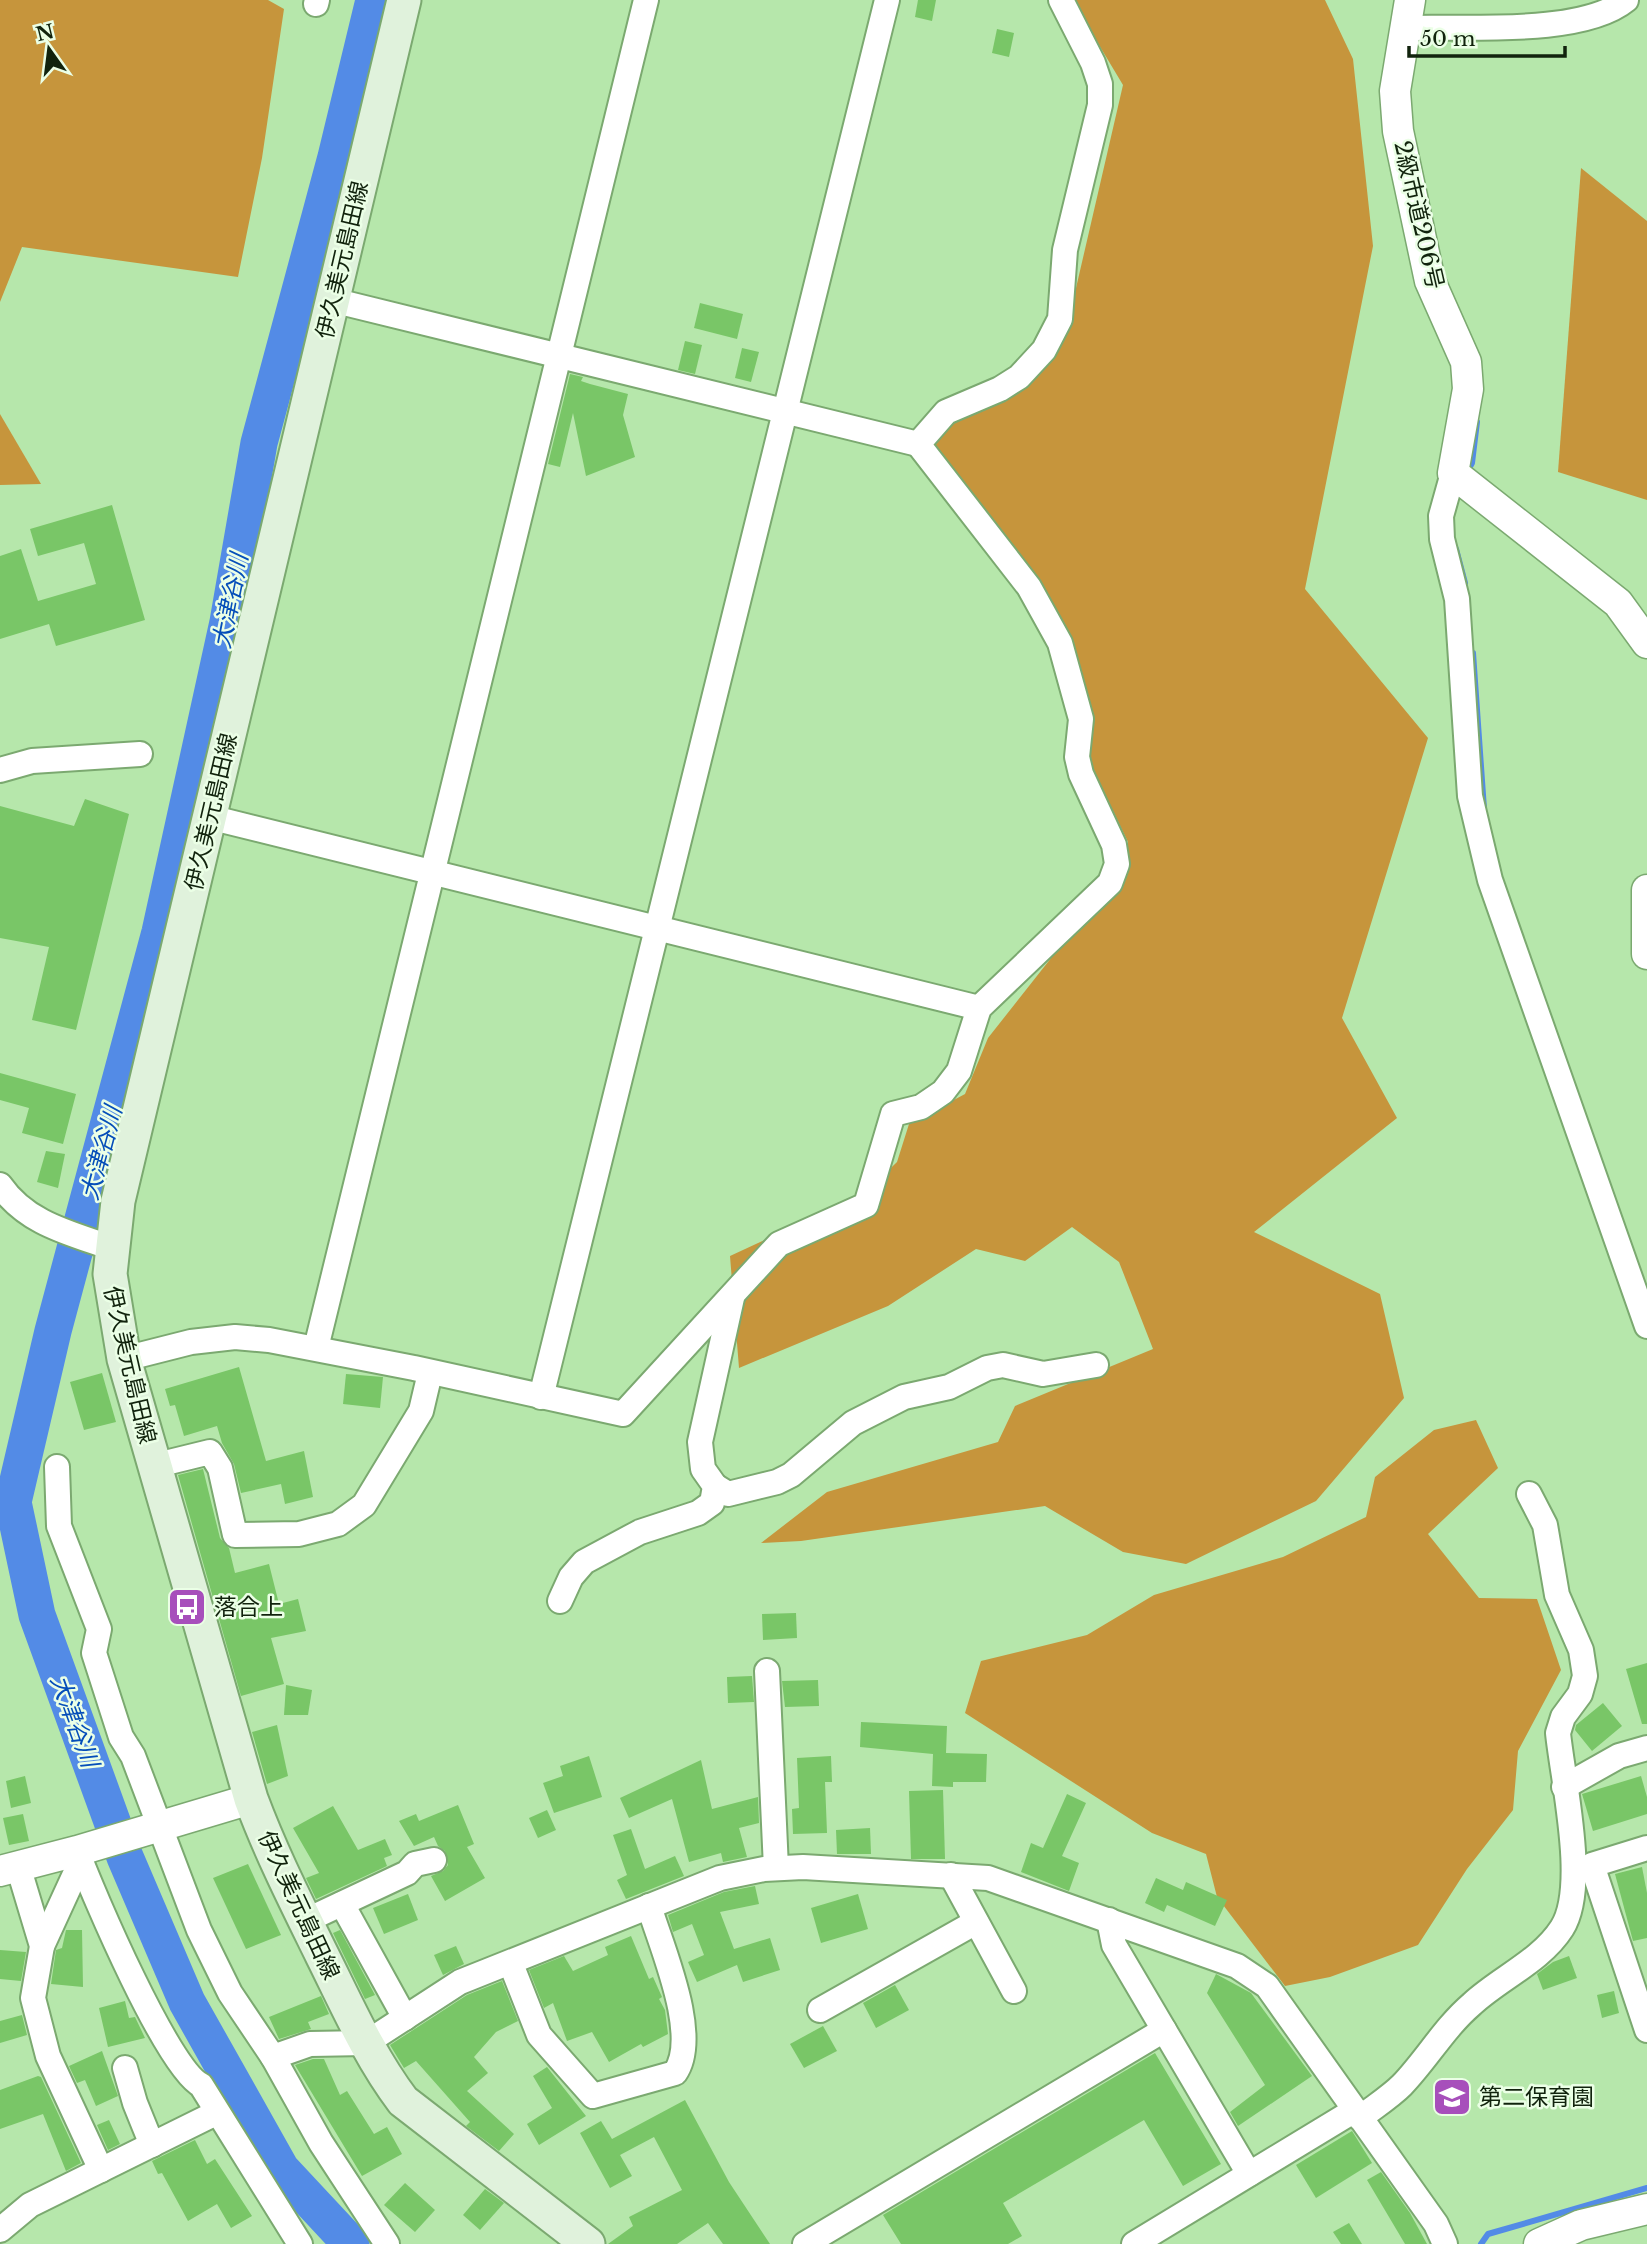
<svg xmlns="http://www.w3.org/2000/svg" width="1647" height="2244" font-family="'Libre Baskerville','Noto Sans JP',serif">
	<rect width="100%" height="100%" fill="#b6e7ab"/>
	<!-- forest -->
	<g fill="#c6953c">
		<path d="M 0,0 L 268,0 L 284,9 L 262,158 L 238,277 L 22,247 L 0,302 Z"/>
		<path d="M 1072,0 L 1325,0 L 1353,59 L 1373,246 L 1305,589 L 1428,738 L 1342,1018 L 1397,1118 L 1254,1232 L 1380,1294 L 1404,1398 L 1316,1501 L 1186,1564 L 1123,1552 L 1045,1506 L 801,1541 L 761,1543 L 827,1492 L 998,1442 L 1015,1406 L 1153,1349 L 1119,1262 L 1072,1227 L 1025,1261 L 976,1249 L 888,1306 L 739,1368 L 730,1256 L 864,1194 L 897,1162 L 909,1124 L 965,1094 L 988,1038 L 1119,872 L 1128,842 L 1086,755 L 1043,590 L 928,449 L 956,417 L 1023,383 L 1070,314 L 1123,85 Z"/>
		<path d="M 1581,168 L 1647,221 L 1647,500 L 1558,472 Z"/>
		<path d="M 0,414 L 41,484 L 0,485 Z"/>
		<path d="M 1476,1420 L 1498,1468 L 1428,1534 L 1479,1598 L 1537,1599 L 1561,1670 L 1518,1751 L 1513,1810 L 1467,1869 L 1418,1945 L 1330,1977 L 1285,1986 L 1217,1897 L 1206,1854 L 1152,1833 L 965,1713 L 981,1661 L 1087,1635 L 1154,1595 L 1283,1557 L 1366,1517 L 1375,1477 L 1434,1430 Z"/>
	</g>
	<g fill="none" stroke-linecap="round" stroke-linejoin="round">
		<!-- stream -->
		<g stroke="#538be6" stroke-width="6">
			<path d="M 1467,472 L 1472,463 L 1477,422"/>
			<path d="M 1456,549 L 1465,583"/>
			<path d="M 1473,653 L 1484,809"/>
			<path d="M 1481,2244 L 1488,2234 L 1647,2188"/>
		</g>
		<!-- river -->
		<path stroke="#538be6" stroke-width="37" d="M 351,2244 L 281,2169 L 187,2002 L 125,1857 L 37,1615 L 13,1502 L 53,1331 L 160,932 L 228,622 L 259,443 L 336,157 L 374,0"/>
	</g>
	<!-- building -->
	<g fill="#79c667">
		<path d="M 918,0 L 936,0 L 932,21 L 915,17 Z"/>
		<path d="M 997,29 L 1014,33 L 1009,57 L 992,53 Z"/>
		<path d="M 700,303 L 743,314 L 737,339 L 694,328 Z"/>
		<path d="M 685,341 L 702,345 L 695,374 L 678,370 Z"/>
		<path d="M 742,348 L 759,352 L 751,382 L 735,378 Z"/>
		<path d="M 570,374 L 583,377 L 581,381 L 590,384 L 628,394 L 623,415 L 635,457 L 586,476 L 573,413 L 560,467 L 548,464 Z"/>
		<path d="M 112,505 L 145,620 L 56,646 L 49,624 L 0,639 L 0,556 L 21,549 L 38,601 L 96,584 L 84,543 L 38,556 L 30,529 Z"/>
		<path d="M 85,799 L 129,814 L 76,1030 L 32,1020 L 49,947 L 0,938 L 0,806 L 74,826 Z"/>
		<path d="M 0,1073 L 76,1094 L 63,1144 L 22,1133 L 29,1108 L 0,1100 Z"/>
		<path d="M 46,1151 L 65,1154 L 58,1188 L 37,1182 Z"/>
		<path d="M 239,1367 L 266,1461 L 304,1451 L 313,1497 L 285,1504 L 281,1484 L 241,1493 L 234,1464 L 222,1443 L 217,1426 L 184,1436 L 175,1405 L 170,1406 L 165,1389 Z"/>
		<path d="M 102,1373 L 116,1422 L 84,1430 L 70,1382 Z"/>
		<path d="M 346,1374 L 383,1377 L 380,1408 L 343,1404 Z"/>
		<path d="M 203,1469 L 220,1538 L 229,1548 L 235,1573 L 269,1564 L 279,1604 L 298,1599 L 306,1631 L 271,1638 L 284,1684 L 241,1696 L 178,1475 Z"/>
		<path d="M 796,1613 L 797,1638 L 763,1640 L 762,1614 Z"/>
		<path d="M 1647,1663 L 1647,1724 L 1642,1724 L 1626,1669 Z"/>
		<path d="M 752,1676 L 754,1702 L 728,1703 L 727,1677 Z"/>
		<path d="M 818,1680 L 819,1706 L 785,1707 L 782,1681 Z"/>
		<path d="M 286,1685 L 312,1690 L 308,1715 L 284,1715 Z"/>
		<path d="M 1603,1703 L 1622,1726 L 1592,1751 L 1575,1730 L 1576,1725 Z"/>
		<path d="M 861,1722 L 947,1726 L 946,1753 L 987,1754 L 986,1782 L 953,1782 L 953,1787 L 932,1786 L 933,1754 L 860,1747 Z"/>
		<path d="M 277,1725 L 288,1776 L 267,1784 L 252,1732 Z"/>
		<path d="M 589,1756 L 602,1797 L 554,1813 L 543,1783 L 563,1776 L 560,1766 Z"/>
		<path d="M 831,1756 L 832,1782 L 825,1782 L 827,1833 L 793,1834 L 792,1809 L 799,1808 L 797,1758 Z"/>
		<path d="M 701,1760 L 712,1809 L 758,1797 L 759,1823 L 739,1828 L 747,1857 L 723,1862 L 721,1853 L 689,1862 L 672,1799 L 629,1818 L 620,1798 Z"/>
		<path d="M 25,1776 L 31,1803 L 11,1808 L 6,1781 Z"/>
		<path d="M 1641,1776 L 1647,1797 L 1647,1814 L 1593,1831 L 1582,1794 Z"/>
		<path d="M 943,1790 L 945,1859 L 911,1859 L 909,1791 Z"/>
		<path d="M 1067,1794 L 1086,1803 L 1062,1856 L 1079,1863 L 1069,1891 L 1021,1872 L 1031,1843 L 1043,1848 Z"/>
		<path d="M 458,1805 L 474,1844 L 467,1847 L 485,1878 L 445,1901 L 431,1876 L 443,1871 L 448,1865 L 445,1851 L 438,1846 L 434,1837 L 414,1846 L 399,1821 L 416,1814 L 419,1821 Z"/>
		<path d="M 333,1806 L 358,1850 L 385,1839 L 392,1855 L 384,1858 L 387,1866 L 316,1899 L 306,1878 L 319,1873 L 293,1828 Z"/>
		<path d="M 547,1810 L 556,1830 L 538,1838 L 529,1818 Z"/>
		<path d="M 23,1814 L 29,1841 L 9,1845 L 3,1818 Z"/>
		<path d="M 870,1828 L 871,1854 L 837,1854 L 836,1830 Z"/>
		<path d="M 631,1829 L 645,1869 L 675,1856 L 684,1876 L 626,1899 L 617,1880 L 627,1875 L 613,1835 Z"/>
		<path d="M 248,1864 L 281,1935 L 246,1949 L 213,1878 Z"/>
		<path d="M 1642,1867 L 1647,1893 L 1647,1938 L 1633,1941 L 1615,1874 Z"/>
		<path d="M 1156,1878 L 1183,1890 L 1186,1882 L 1227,1900 L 1215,1926 L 1167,1905 L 1164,1912 L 1145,1903 Z"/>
		<path d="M 755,1886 L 759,1904 L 720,1912 L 734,1949 L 770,1938 L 780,1970 L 743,1982 L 737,1965 L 697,1982 L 688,1962 L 704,1955 L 692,1924 L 673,1932 L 668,1915 L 724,1892 Z"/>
		<path d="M 408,1894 L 418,1920 L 384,1934 L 373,1908 Z"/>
		<path d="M 858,1894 L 868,1929 L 821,1943 L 811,1908 Z"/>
		<path d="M 66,1930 L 82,1930 L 83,1987 L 51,1984 L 56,1950 L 62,1948 Z"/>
		<path d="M 340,1930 L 375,1995 L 365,1999 L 333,1933 Z"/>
		<path d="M 631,1936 L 649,1979 L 653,1977 L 662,1997 L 659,1999 L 665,2010 L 668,2034 L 643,2047 L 641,2044 L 609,2062 L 592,2032 L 567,2041 L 553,2003 L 544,2008 L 529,1970 L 564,1956 L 573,1971 L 608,1955 L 605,1947 Z"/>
		<path d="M 456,1946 L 464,1964 L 443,1975 L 434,1955 Z"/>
		<path d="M 0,1950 L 26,1952 L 21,1981 L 0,1979 Z"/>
		<path d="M 1569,1956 L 1577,1978 L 1543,1990 L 1537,1974 L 1553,1962 Z"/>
		<path d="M 1216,1974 L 1251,1993 L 1312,2076 L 1238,2126 L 1230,2112 L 1265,2085 L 1207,1993 Z"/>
		<path d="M 502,1981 L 518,2021 L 496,2032 L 474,2057 L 488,2073 L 467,2091 L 514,2134 L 499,2151 L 466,2126 L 470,2122 L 416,2061 L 404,2068 L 390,2045 L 467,1995 Z"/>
		<path d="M 895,1985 L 909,2010 L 876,2028 L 863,2003 Z"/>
		<path d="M 1614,1991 L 1619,2013 L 1602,2018 L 1597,1995 Z"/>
		<path d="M 321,1996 L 329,2014 L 308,2022 L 311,2029 L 279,2039 L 269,2017 Z"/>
		<path d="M 125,2001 L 129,2018 L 135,2017 L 145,2038 L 108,2047 L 99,2008 Z"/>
		<path d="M 22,2015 L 27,2035 L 0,2043 L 0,2021 Z"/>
		<path d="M 823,2026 L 837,2051 L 804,2068 L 790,2044 Z"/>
		<path d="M 102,2051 L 118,2096 L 96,2106 L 85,2080 L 77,2083 L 69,2066 Z"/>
		<path d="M 1155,2053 L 1221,2164 L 1183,2186 L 1144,2120 L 1003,2203 L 1022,2236 L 1008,2244 L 901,2244 L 883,2215 Z"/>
		<path d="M 313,2059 L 324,2059 L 340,2095 L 347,2091 L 374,2134 L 387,2127 L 402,2154 L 362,2176 L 295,2065 Z"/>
		<path d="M 547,2067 L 586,2116 L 539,2145 L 527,2124 L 552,2108 L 533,2076 Z"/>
		<path d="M 38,2076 L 41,2077 L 81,2163 L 66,2171 L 43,2114 L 0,2129 L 0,2090 Z"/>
		<path d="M 685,2100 L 729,2182 L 770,2244 L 723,2244 L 708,2223 L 677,2244 L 608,2244 L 633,2226 L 629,2217 L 682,2190 L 654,2137 L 620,2155 L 632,2176 L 610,2188 L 580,2133 L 601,2121 L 612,2139 Z"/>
		<path d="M 109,2120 L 120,2144 L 108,2150 L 97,2125 Z"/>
		<path d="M 1352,2131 L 1372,2163 L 1316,2198 L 1296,2165 Z"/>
		<path d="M 195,2140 L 207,2164 L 215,2159 L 252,2216 L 231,2228 L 217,2204 L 188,2221 L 162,2173 L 158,2174 L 152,2161 Z"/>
		<path d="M 1381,2172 L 1410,2213 L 1427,2244 L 1405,2244 L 1367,2180 Z"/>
		<path d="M 405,2183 L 435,2210 L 415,2232 L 384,2205 Z"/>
		<path d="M 485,2189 L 504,2203 L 480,2230 L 463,2215 Z"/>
		<path d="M 1349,2223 L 1362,2244 L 1341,2244 L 1333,2232 Z"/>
	</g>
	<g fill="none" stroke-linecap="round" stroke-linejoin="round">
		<defs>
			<g id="minor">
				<path d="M 316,4 L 317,0"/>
				<path d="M 1407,28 C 1465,26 1582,36 1626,0"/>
				<path d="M 332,300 L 918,444"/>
				<path d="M 1453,473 L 1441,516 L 1442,539 L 1457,599 L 1470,796 L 1490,880 L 1647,1326"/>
				<path d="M 0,770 L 32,761 L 140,754"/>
				<path d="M 209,817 L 979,1008"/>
				<path d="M 0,1185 C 27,1224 70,1233 112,1248"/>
				<path d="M 316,1348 L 646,0"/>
				<path d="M 124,1359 L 191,1342 L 235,1337 L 269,1340 L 414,1368 L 623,1414 L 779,1244 L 866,1205 L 893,1114 L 921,1107 L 943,1092 L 959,1071 L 979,1008 L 1110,883 L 1117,864 L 1114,845 L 1081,774 L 1077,757 L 1081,719 L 1060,643 L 1029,587 L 918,444 L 946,412 L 1000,389 L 1019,377 L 1044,350 L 1060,319 L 1065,250 L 1100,105 L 1100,84 L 1093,63 L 1061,0"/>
				<path d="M 541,1397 L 887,0"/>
				<path d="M 153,1466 L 210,1452 L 220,1468 L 235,1535 L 299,1534 L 338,1524 L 364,1505 L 421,1411 L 430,1373"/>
				<path d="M 57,1467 L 59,1526 L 99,1629 L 94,1653 L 121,1737 L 133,1756 L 199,1930 L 230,1993 L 273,2057 L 321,2143 L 387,2244"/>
				<path d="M 715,1486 L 728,1494 L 777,1482 L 791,1475 L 853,1423 L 904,1397 L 949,1387 L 987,1368 L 1003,1365 L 1043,1374 L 1096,1365"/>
				<path d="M 560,1601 L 571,1577 L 584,1562 L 640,1532 L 698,1513 L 712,1503 L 715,1486 L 703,1469 L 700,1442 L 732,1298"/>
				<path d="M 767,1671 L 776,1868"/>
				<path d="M 1564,1787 L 1619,1756 L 1647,1748"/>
				<path d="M 1647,1848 L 1592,1865 L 1647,2030"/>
				<path d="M 77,1851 C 93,1894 168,2069 201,2085 L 300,2244"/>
				<path d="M 18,1866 L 42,1946 L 33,1998 L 48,2056 L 101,2170"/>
				<path d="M 951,1875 L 1014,1991"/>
				<path d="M 342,1904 L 405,2018"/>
				<path d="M 1109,1920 L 1114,1945 L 1249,2174"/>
				<path d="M 305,1921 L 407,1873 L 415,1864 L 434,1860"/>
				<path d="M 42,1946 L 81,1861"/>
				<path d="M 511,1964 L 539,2035 L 593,2096 L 675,2073 C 701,2036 661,1946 649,1906"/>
				<path d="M 820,2010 L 976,1922"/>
				<path d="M 273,2057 L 310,2044 L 366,2043 L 460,1982 L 720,1878 L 764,1869 L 803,1867 L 988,1878 L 1237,1966 L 1267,1986 L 1436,2224 L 1445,2244"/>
				<path d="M 125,2068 L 135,2103 L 152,2145"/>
				<path d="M 1360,2118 C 1374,2107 1390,2097 1402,2085 C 1427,2059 1444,2028 1472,2004 C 1500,1978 1541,1961 1562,1928 C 1588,1887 1563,1782 1558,1733 L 1563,1717 L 1580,1694 L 1585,1676 L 1581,1650 L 1557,1595 L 1545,1525 L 1529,1494"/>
				<path d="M 0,2230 L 30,2205 L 216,2113"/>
				<path d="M 805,2244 L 1164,2030"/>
				<path d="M 1134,2244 L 1355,2110"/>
			</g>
			<g id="tertiary">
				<path d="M 1410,0 L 1395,91 L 1398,131 L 1430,281 L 1466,362 L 1468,389 L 1453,473 L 1618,603 L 1647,643"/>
				<path d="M 1647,890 L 1647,954"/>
				<path d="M 0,1871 L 77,1851 L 251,1799"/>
				<path d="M 1539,2244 L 1581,2225 L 1647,2209"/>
			</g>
			<path id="secondary" d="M 404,0 L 118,1201 L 110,1274 L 124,1359 L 251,1799 C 271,1853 297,1904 322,1955 C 347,2005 369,2056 403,2101 L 588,2244"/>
		</defs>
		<!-- minor casing -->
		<use href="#minor" stroke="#7ba970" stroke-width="28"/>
		<!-- tertiary casing -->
		<use href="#tertiary" stroke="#7ba970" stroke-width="33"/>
		<!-- secondary casing -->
		<use href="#secondary" stroke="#7ba970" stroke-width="37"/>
		<!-- minor -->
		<use href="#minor" stroke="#fff" stroke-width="24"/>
		<!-- tertiary -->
		<use href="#tertiary" stroke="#fff" stroke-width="30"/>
		<!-- secondary -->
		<use href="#secondary" stroke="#e0f2dc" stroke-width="33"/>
	</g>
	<!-- icons -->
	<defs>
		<symbol id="bus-square" viewBox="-11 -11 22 22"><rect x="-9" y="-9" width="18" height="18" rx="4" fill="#a74fbb" stroke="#ebffe6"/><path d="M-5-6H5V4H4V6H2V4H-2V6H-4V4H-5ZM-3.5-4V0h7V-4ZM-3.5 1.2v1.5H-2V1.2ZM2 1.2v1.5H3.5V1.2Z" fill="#fff"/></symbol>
		<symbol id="school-square" viewBox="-11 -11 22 22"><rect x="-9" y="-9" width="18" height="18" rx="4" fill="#a74fbb" stroke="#ebffe6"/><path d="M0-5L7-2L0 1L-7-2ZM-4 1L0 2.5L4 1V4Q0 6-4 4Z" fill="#fff"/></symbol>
	</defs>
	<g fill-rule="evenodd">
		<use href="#bus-square" x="165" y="1585" width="44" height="44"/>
		<use href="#school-square" x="1430" y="2075" width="44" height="44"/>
	</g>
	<g text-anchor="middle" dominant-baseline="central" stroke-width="5" stroke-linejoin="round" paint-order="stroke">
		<!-- street labels -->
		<g font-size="23" fill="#11230d" stroke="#ebffe6">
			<text transform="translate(1419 215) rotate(77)">2級市道206号</text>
			<text transform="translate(342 260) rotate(-77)">伊久美元島田線</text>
			<text transform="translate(211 812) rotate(-77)">伊久美元島田線</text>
			<text transform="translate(130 1365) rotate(77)">伊久美元島田線</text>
			<text transform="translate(299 1905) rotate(65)">伊久美元島田線</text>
		</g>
		<!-- poi labels -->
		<g font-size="23" fill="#11230d" stroke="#ebffe6" text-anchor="start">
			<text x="214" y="1607">落合上</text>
			<text x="1479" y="2097">第二保育園</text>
		</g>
		<!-- water labels -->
		<g font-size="24" font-style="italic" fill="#054eb9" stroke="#ebffe6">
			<text transform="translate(230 601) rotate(-79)">大津谷川</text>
			<text transform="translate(101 1153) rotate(-75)">大津谷川</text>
			<text transform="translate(75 1721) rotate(70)">大津谷川</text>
		</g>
	</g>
	<!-- north arrow -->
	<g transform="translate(49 49) rotate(346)" stroke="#ebffe6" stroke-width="5" paint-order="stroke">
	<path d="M0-5L12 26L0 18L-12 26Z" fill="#11230d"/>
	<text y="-10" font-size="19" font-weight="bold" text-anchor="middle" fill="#11230d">N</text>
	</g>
	<!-- scale -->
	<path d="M1409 46v10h156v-10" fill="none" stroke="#11230d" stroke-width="3.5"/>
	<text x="1420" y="46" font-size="21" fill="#11230d" stroke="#ebffe6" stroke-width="5" paint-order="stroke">50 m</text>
</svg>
